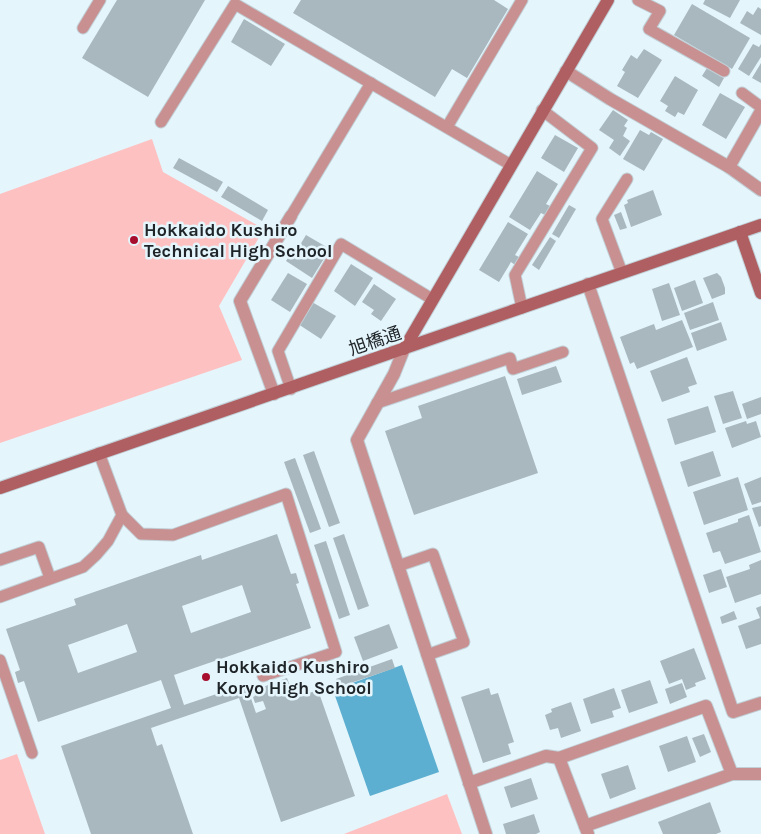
<svg xmlns="http://www.w3.org/2000/svg" width="761" height="834" font-family="Karla,'Noto Sans JP',sans-serif">
	<rect width="100%" height="100%" fill="#e5f5fc"/>
	<!-- green -->
	<g fill="#fec1c1">
		<path d="M 152,139 L 163,172 L 264,229 L 219,306 L 242,360 L 0,443 L 0,194 Z"/>
		<path d="M 17,754 L 45,834 L 0,834 L 0,760 Z"/>
		<path d="M 447,794 L 462,834 L 344,834 Z"/>
	</g>
	<!-- water -->
	<path fill="#5cafd0" d="M 402,665 L 439,772 L 370,796 L 333,690 Z"/>
	<!-- building -->
	<g fill="#a9b8bf" fill-rule="evenodd">
		<path d="M 117,0 L 205,0 L 148,97 L 82,58 Z"/>
		<path d="M 301,0 L 494,0 L 508,9 L 467,78 L 452,69 L 435,97 L 293,13 Z"/>
		<path d="M 705,0 L 740,0 L 730,18 L 703,4 Z"/>
		<path d="M 692,4 L 750,38 L 732,69 L 674,35 Z"/>
		<path d="M 758,7 L 761,9 L 761,35 L 740,23 L 747,11 L 753,15 Z"/>
		<path d="M 244,19 L 285,44 L 271,66 L 231,42 Z"/>
		<path d="M 753,44 L 759,47 L 761,44 L 761,57 L 749,76 L 738,69 Z"/>
		<path d="M 644,49 L 662,60 L 638,98 L 617,86 L 625,72 L 622,70 L 631,55 L 637,59 Z"/>
		<path d="M 761,63 L 761,83 L 752,78 Z"/>
		<path d="M 707,68 L 724,78 L 719,87 L 702,76 Z"/>
		<path d="M 675,76 L 698,90 L 684,115 L 678,112 L 675,117 L 665,111 L 668,106 L 660,101 Z"/>
		<path d="M 720,93 L 745,107 L 726,139 L 702,125 Z"/>
		<path d="M 613,110 L 628,120 L 624,126 L 627,128 L 623,136 L 630,141 L 620,156 L 609,148 L 614,140 L 599,130 Z"/>
		<path d="M 640,130 L 649,135 L 651,132 L 663,139 L 644,171 L 623,159 Z"/>
		<path d="M 555,135 L 578,148 L 564,172 L 541,158 Z"/>
		<path d="M 179,158 L 223,182 L 217,192 L 173,168 Z"/>
		<path d="M 537,171 L 558,184 L 546,204 L 550,206 L 545,215 L 541,213 L 530,230 L 509,217 Z"/>
		<path d="M 228,186 L 268,210 L 262,221 L 221,197 Z"/>
		<path d="M 653,190 L 662,215 L 631,227 L 624,205 L 628,203 L 627,200 Z"/>
		<path d="M 569,205 L 576,209 L 559,238 L 552,234 Z"/>
		<path d="M 621,212 L 627,228 L 620,230 L 614,215 Z"/>
		<path d="M 508,222 L 528,234 L 515,255 L 519,257 L 515,265 L 511,262 L 499,282 L 479,270 Z"/>
		<path d="M 306,235 L 330,249 L 312,278 L 286,261 L 297,243 L 300,245 Z"/>
		<path d="M 550,237 L 556,241 L 539,270 L 532,265 Z"/>
		<path d="M 351,264 L 373,278 L 355,306 L 334,291 Z"/>
		<path d="M 288,273 L 307,284 L 290,312 L 271,300 Z"/>
		<path d="M 717,273 L 721,277 L 725,288 L 725,294 L 712,299 L 703,278 Z"/>
		<path d="M 695,280 L 703,303 L 682,311 L 674,288 Z"/>
		<path d="M 669,283 L 680,315 L 662,321 L 652,289 Z"/>
		<path d="M 374,284 L 396,299 L 381,321 L 371,314 L 374,310 L 362,302 Z"/>
		<path d="M 312,302 L 336,316 L 321,339 L 298,324 Z"/>
		<path d="M 713,302 L 719,320 L 690,330 L 684,313 Z"/>
		<path d="M 682,320 L 693,347 L 637,369 L 634,362 L 630,364 L 620,337 L 654,324 L 656,330 Z"/>
		<path d="M 721,322 L 727,340 L 697,351 L 691,333 Z"/>
		<path d="M 687,357 L 697,384 L 688,387 L 690,392 L 662,402 L 650,371 Z"/>
		<path d="M 556,366 L 562,382 L 522,395 L 517,379 Z"/>
		<path d="M 505,376 L 538,473 L 414,515 L 385,431 L 422,418 L 418,406 Z"/>
		<path d="M 733,391 L 742,418 L 723,424 L 714,396 Z"/>
		<path d="M 761,397 L 761,414 L 747,419 L 742,404 Z"/>
		<path d="M 708,406 L 716,432 L 675,445 L 667,419 Z"/>
		<path d="M 746,421 L 747,424 L 756,421 L 761,437 L 732,448 L 725,428 Z"/>
		<path d="M 314,451 L 340,523 L 329,527 L 303,455 Z"/>
		<path d="M 713,451 L 721,476 L 688,487 L 680,462 Z"/>
		<path d="M 295,458 L 321,529 L 310,533 L 284,462 Z"/>
		<path d="M 738,477 L 748,510 L 704,525 L 693,492 Z"/>
		<path d="M 761,477 L 761,502 L 752,505 L 744,484 Z"/>
		<path d="M 761,506 L 761,526 L 759,527 L 752,508 Z"/>
		<path d="M 749,515 L 761,552 L 725,564 L 720,551 L 713,553 L 706,533 L 738,522 L 738,519 Z"/>
		<path d="M 277,534 L 291,574 L 296,573 L 299,583 L 296,584 L 311,628 L 174,675 L 184,705 L 246,684 L 256,713 L 266,709 L 263,701 L 255,703 L 253,697 L 255,696 L 252,686 L 258,684 L 260,688 L 287,678 L 294,698 L 318,690 L 355,796 L 281,822 L 239,698 L 151,728 L 157,746 L 162,744 L 193,834 L 91,834 L 61,746 L 171,708 L 161,680 L 38,722 L 24,681 L 18,683 L 15,672 L 20,670 L 6,629 L 76,605 L 74,599 L 201,555 L 202,560 ZM 242,585 L 251,612 L 191,633 L 182,606 ZM 127,624 L 137,652 L 78,673 L 68,645 Z"/>
		<path d="M 344,534 L 369,606 L 358,610 L 333,538 Z"/>
		<path d="M 326,541 L 350,615 L 339,619 L 314,545 Z"/>
		<path d="M 761,560 L 761,594 L 735,603 L 726,577 L 750,569 L 749,565 Z"/>
		<path d="M 721,569 L 727,587 L 709,593 L 703,575 Z"/>
		<path d="M 761,606 L 761,644 L 746,649 L 738,626 L 760,618 L 756,608 Z"/>
		<path d="M 734,611 L 737,619 L 722,624 L 720,617 Z"/>
		<path d="M 389,624 L 398,648 L 363,661 L 354,637 Z"/>
		<path d="M 694,648 L 706,679 L 695,683 L 696,686 L 686,690 L 682,679 L 669,684 L 660,661 Z"/>
		<path d="M 392,659 L 395,668 L 339,687 L 336,679 Z"/>
		<path d="M 650,680 L 658,703 L 629,713 L 621,690 Z"/>
		<path d="M 682,683 L 687,697 L 670,704 L 665,689 Z"/>
		<path d="M 489,688 L 491,695 L 498,693 L 514,742 L 508,744 L 511,754 L 483,763 L 461,697 Z"/>
		<path d="M 614,688 L 621,708 L 612,711 L 614,717 L 591,724 L 583,699 Z"/>
		<path d="M 571,702 L 581,731 L 561,738 L 558,728 L 550,730 L 545,715 L 552,712 L 551,709 Z"/>
		<path d="M 704,734 L 711,752 L 700,757 L 692,738 Z"/>
		<path d="M 687,736 L 696,762 L 668,772 L 659,746 Z"/>
		<path d="M 628,765 L 636,789 L 610,799 L 601,774 Z"/>
		<path d="M 531,778 L 538,799 L 511,808 L 504,787 Z"/>
		<path d="M 710,802 L 721,832 L 716,834 L 663,834 L 658,822 Z"/>
		<path d="M 534,814 L 540,832 L 536,834 L 506,834 L 503,824 Z"/>
	</g>
	<g fill="none" stroke-linecap="round" stroke-linejoin="round">
		<defs>
			<g id="lane">
				<path d="M 638,0 L 660,11 L 649,29 L 724,71"/>
				<path d="M 83,28 L 100,0"/>
				<path d="M 742,93 L 761,107"/>
				<path d="M 161,122 L 235,4 L 511,165"/>
				<path d="M 447,127 L 522,0"/>
				<path d="M 291,216 L 371,83"/>
				<path d="M 622,273 L 602,219 L 627,179"/>
				<path d="M 522,308 L 515,275 L 592,148 L 542,110"/>
				<path d="M 291,389 L 278,351 L 341,244 L 432,299"/>
				<path d="M 377,403 L 510,358 L 513,369 L 563,352"/>
				<path d="M 99,453 L 122,515 L 141,534 L 173,535 L 286,494 L 336,652 L 263,676"/>
				<path d="M 0,560 L 39,547 L 50,578"/>
				<path d="M 398,566 L 433,554 L 464,642 L 427,655"/>
				<path d="M 0,597 L 83,567 L 96,555 L 108,541 L 122,515"/>
				<path d="M 0,660 L 32,753"/>
			</g>
			<g id="street">
				<path d="M 566,71 L 610,99 L 729,167 L 761,190"/>
				<path d="M 729,167 L 761,111"/>
				<path d="M 588,284 L 733,712 L 761,703"/>
				<path d="M 404,349 L 394,374 L 357,440 L 486,834"/>
				<path d="M 274,394 L 240,301 L 291,216"/>
				<path d="M 469,783 L 546,756 L 559,758"/>
				<path d="M 585,826 L 732,774 L 761,774"/>
				<path d="M 588,834 L 559,758 L 706,706 L 732,774"/>
			</g>
			<g id="secondary">
				<path d="M 740,232 L 761,293"/>
				<path d="M 404,349 L 608,0"/>
				<path d="M 0,488 L 761,225"/>
			</g>
		</defs>
		<!-- lane casing -->
		<use href="#lane" stroke="#c1cfd6" stroke-width="13"/>
		<!-- street casing -->
		<use href="#street" stroke="#c1cfd6" stroke-width="14"/>
		<!-- secondary casing -->
		<use href="#secondary" stroke="#c1cfd6" stroke-width="14"/>
		<!-- lane -->
		<use href="#lane" stroke="#c89090" stroke-width="11"/>
		<!-- street -->
		<use href="#street" stroke="#c89090" stroke-width="12"/>
		<!-- secondary -->
		<use href="#secondary" stroke="#af5f61" stroke-width="12"/>
	</g>
	<!-- markers -->
	<g fill="#a70e2e" stroke="#e5f5fc" stroke-width="2">
		<circle cx="134" cy="240" r="5"/>
		<circle cx="206" cy="677" r="5"/>
	</g>
	<g text-anchor="middle" dominant-baseline="central" stroke-width="5" stroke-linejoin="round" paint-order="stroke">
		<!-- poi labels -->
		<g font-size="18" font-weight="bold" fill="#1e2427" stroke="#e5f5fc" text-anchor="start">
			<text x="144" y="230">Hokkaido Kushiro<tspan x="144" dy="21">Technical High School</tspan></text>
			<text x="216" y="667">Hokkaido Kushiro<tspan x="216" dy="21">Koryo High School</tspan></text>
		</g>
		<!-- street labels -->
		<g font-size="18" fill="#1e2427" stroke="#e5f5fc">
			<text transform="translate(375 341) rotate(-19)">旭橋通</text>
		</g>
	</g>
</svg>
